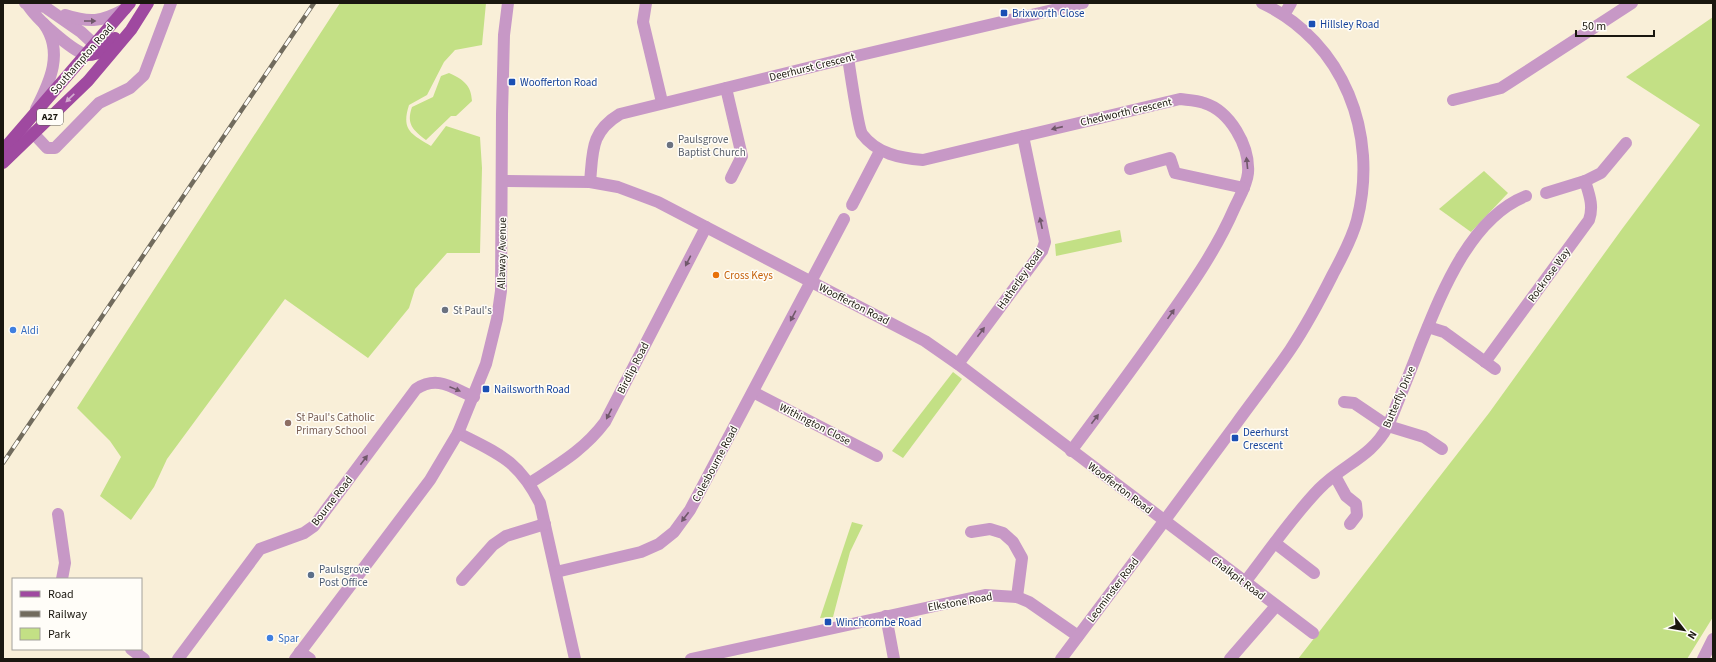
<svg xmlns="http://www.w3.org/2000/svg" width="1716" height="662" font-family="'Source Sans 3',sans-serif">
	<rect width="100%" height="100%" fill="#f9efd8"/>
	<!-- green -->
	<g fill="#c3e085">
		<path d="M 340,3 L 486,3 L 482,45 L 455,50 L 444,62 L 427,95 L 409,105 C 401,130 411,134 431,146 L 446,126 L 480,137 L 482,168 L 480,253 L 447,253 L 415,289 L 409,308 L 368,358 L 285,299 L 167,459 L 154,487 L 131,520 L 100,496 L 121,457 L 110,441 L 77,408 Z"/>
		<path d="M 1713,17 L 1713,617 L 1687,659 L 1298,659 L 1489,413 L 1622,229 L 1700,125 L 1626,77 Z"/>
		<path d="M 449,73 C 464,80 471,85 472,101 L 456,116 L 451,116 L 426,140 C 413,130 406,124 412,107 L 433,97 L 441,76 Z"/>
		<path d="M 1484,171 L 1508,193 L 1471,232 L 1439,209 Z"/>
		<path d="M 1120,230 L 1122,242 L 1056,256 L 1055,244 Z"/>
		<path d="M 953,372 L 962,379 L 903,458 L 892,451 Z"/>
		<path d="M 852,522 L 863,525 L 850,552 L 833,617 L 820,618 Z"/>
	</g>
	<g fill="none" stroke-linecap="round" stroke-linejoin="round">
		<!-- minor -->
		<g stroke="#c798c6" stroke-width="12">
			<path d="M 25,3 L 45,7 L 81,32 L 95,45"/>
			<path d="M 646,3 L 643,22 L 662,102"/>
			<path d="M 27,4 C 36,19 70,49 86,55"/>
			<path d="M 65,15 C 90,23 101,22 125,9"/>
			<path d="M 1284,15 L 1291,3"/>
			<path d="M 848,58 C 850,70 858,127 862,134 C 877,154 900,158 923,160 L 1180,99 C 1187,100 1196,100 1204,103 C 1230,111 1250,146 1248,173 C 1247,185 1239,198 1234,209 C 1217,248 1193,283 1168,318 C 1137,363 1104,407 1071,451"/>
			<path d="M 726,88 L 742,156 L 731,178"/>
			<path d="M 1453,100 L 1501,88 L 1632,3"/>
			<path d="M 36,109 C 50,82 64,52 44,24"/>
			<path d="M 24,131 L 33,133 L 47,148 L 55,148 L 99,103 L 130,88 L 144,75 L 171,3"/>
			<path d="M 1130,169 L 1170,158 L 1175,173 L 1244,188"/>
			<path d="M 503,181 L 590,182 L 618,187 L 658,202 L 925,341 L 958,364 L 1313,633"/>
			<path d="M 590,182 C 593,152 590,132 620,114 L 848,58 L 1083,3"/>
			<path d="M 1546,193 L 1585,181 L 1601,173 L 1626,143"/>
			<path d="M 852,205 L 880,151"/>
			<path d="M 1428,327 L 1444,332 L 1495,369"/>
			<path d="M 1485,362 L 1589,220 C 1594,206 1589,194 1585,181"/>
			<path d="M 958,364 L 1042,251 L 1045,242 L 1023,136"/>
			<path d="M 753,392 L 877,456"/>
			<path d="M 1344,402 L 1354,403 L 1388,426 L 1424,437 L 1442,449"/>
			<path d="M 458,433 C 499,454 518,460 540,503 L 575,659"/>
			<path d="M 1335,476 L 1346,496 L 1356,504 L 1357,515 L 1350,524"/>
			<path d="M 530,483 C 559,464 584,450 605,422 L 706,227"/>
			<path d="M 58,514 L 65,563 L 62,579"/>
			<path d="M 971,532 L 990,529 L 1003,533 L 1013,542 L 1022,558 L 1017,597"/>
			<path d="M 1275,543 L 1314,573"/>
			<path d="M 556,572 L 641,552 L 659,544 L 674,532 L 690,510 L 844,219"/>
			<path d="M 462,580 L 493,545 L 506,536 L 545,524"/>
			<path d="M 1245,582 C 1269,551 1292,517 1319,489 C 1343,464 1371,458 1388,426 C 1399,399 1410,373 1420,346 C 1441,294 1470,218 1526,196"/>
			<path d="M 886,616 L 894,659"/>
			<path d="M 131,649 L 144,659"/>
			<path d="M 300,652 L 310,659"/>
			<path d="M 178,659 L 260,549 L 304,533 L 314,526 L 416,389 C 438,375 452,388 474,397"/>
			<path d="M 691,659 L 985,595 L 1017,597 L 1029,602 L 1078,636"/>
			<path d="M 1061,659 C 1120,581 1178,503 1236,424 C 1254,399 1273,375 1290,350 C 1306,326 1320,300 1333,274 C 1342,257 1352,239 1357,220 C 1379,134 1344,42 1262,3"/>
			<path d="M 1230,659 L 1276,606"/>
		</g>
		<!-- tertiary -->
		<g stroke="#c798c6" stroke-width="12">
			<path d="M 295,659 L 430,480 L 458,433 L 486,364 L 497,319 L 501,291 L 502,114 L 504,35 L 508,3"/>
			<path d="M 1703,659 L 1713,639"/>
		</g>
		<!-- primary -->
		<g stroke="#9f49a0" stroke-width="12">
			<path d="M 86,55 C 99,56 107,48 115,38"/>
			<path d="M 3,150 L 130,3"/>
			<path d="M 3,163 L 88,81 L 131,30 L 148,3"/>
		</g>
		<defs>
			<path id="rail" d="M 3,463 L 314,3"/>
		</defs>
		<!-- rail casing -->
		<use href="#rail" stroke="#716b5d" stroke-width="4.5"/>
		<!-- rail -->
		<use href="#rail" stroke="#fffdf8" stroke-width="3" stroke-dasharray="9" stroke-linecap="butt"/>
	</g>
	<!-- one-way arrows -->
	<defs><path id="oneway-solid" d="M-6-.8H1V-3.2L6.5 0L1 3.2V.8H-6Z"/></defs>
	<g fill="#70586a">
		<use href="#oneway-solid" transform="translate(90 21)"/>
		<use href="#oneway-solid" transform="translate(1057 128) rotate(167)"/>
		<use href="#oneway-solid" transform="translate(1247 163) rotate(-96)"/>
		<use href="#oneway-solid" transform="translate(1041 223) rotate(-102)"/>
		<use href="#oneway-solid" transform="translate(688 261) rotate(117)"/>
		<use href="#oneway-solid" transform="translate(1171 314) rotate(-55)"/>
		<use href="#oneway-solid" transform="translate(793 316) rotate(118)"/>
		<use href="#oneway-solid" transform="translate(981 332) rotate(-53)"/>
		<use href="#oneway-solid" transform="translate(455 389) rotate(22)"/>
		<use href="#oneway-solid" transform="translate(609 414) rotate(117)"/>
		<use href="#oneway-solid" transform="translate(1095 419) rotate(-53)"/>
		<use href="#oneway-solid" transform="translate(364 460) rotate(-53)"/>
		<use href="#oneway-solid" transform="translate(685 517) rotate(127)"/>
	</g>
	<use fill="#d4acd0" href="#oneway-solid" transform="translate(70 98) rotate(136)"/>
	<!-- markers -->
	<g fill="#1a4fb4" stroke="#fffdf8" stroke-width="1.5">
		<rect x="1000" y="9" width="8" height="8" rx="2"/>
		<rect x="1308" y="20" width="8" height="8" rx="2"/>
		<rect x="508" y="78" width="8" height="8" rx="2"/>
		<rect x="482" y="385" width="8" height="8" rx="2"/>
		<rect x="1231" y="434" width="8" height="8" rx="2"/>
		<rect x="824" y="618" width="8" height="8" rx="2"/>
	</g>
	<g fill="#6b7280" stroke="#fffdf8" stroke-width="1.5">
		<circle cx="670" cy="145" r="4"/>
		<circle cx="445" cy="310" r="4"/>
	</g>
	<circle fill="#e8710a" stroke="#fffdf8" stroke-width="1.5" cx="716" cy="275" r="4"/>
	<g fill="#3f7fe0" stroke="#fffdf8" stroke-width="1.5">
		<circle cx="13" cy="330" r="4"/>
		<circle cx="270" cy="638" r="4"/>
	</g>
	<circle fill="#8d6e63" stroke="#fffdf8" stroke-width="1.5" cx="288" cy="423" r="4"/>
	<circle fill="#5c6f8a" stroke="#fffdf8" stroke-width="1.5" cx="311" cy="575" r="4"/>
	<g text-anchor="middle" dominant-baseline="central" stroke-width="3" stroke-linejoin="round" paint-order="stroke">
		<!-- shield labels -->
		<rect fill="#fffdf8" stroke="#5f5c55" stroke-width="1" x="37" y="109" width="26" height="16" rx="3"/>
		<g font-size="10" font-weight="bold" fill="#1a170f">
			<text x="50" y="117">A27</text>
		</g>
		<!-- transit labels -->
		<g font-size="11" fill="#164399" stroke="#fffdf8" text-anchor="start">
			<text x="1012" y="13">Brixworth Close</text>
			<text x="1320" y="24">Hillsley Road</text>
			<text x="520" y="82">Woofferton Road</text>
			<text x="494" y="389">Nailsworth Road</text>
			<text x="1243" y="432">Deerhurst<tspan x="1243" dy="13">Crescent</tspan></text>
			<text x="836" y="622">Winchcombe Road</text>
		</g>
		<!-- street labels -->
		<g font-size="11" fill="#1a170f" stroke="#fffdf8">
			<text transform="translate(82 59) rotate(-49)">Southampton Road</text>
			<text transform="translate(812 67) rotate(-14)">Deerhurst Crescent</text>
			<text transform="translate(1126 112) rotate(-13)">Chedworth Crescent</text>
			<text transform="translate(502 253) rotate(-89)">Allaway Avenue</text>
			<text transform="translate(1549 275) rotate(-54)">Rockrose Way</text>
			<text transform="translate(1020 279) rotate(-55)">Hatherley Road</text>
			<text transform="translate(854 304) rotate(27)">Woofferton Road</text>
			<text transform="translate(633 368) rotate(-63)">Birdlip Road</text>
			<text transform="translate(1399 397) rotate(-67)">Butterfly Drive</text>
			<text transform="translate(815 424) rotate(27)">Withington Close</text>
			<text transform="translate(715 464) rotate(-62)">Colesbourne Road</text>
			<text transform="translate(1120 488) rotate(37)">Woofferton Road</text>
			<text transform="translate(332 501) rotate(-52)">Bourne Road</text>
			<text transform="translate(1238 578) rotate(37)">Chalkpit Road</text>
			<text transform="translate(1113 590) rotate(-53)">Leominster Road</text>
			<text transform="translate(960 602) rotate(-10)">Elkstone Road</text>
		</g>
		<!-- worship labels -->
		<g font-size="11" fill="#5b616d" stroke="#fffdf8" text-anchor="start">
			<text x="678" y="139">Paulsgrove<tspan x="678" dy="13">Baptist Church</tspan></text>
			<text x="453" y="310">St Paul's</text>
		</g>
		<!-- food labels -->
		<g font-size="11" fill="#c56008" stroke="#fffdf8" text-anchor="start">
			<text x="724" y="275">Cross Keys</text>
		</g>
		<!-- shop labels -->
		<g font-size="11" fill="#366cbe" stroke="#fffdf8" text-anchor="start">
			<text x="21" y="330">Aldi</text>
			<text x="278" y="638">Spar</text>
		</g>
		<!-- education labels -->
		<g font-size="11" fill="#785e54" stroke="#fffdf8" text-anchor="start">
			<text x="296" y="417">St Paul's Catholic<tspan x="296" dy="13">Primary School</tspan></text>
		</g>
		<!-- service labels -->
		<g font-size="11" fill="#4e5e75" stroke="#fffdf8" text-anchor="start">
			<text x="319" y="569">Paulsgrove<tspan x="319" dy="13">Post Office</tspan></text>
		</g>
	</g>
	<!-- border -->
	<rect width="1716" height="662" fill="none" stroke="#1a170f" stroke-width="8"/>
	<!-- legend -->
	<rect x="12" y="578" width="130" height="72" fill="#fffdf8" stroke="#a3a19b"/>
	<rect x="20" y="591" width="20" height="6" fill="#9f49a0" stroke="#a3a19b"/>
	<text x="48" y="598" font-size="12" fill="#1a170f">Road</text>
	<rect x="20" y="611" width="20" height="6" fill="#716b5d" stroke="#a3a19b"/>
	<text x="48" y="618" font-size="12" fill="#1a170f">Railway</text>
	<rect x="20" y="628" width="20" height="12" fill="#c3e085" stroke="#a3a19b"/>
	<text x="48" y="638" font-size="12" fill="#1a170f">Park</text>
	<!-- north arrow -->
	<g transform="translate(1684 630) rotate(121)" stroke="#fffdf8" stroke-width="3" paint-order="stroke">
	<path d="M0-3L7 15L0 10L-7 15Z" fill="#1a170f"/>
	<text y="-6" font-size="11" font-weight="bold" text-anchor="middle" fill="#1a170f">N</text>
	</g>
	<!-- scale -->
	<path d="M1576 30v6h78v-6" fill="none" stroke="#1a170f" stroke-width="2"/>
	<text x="1582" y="30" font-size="12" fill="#1a170f" stroke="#fffdf8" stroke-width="3" paint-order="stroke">50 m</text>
</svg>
